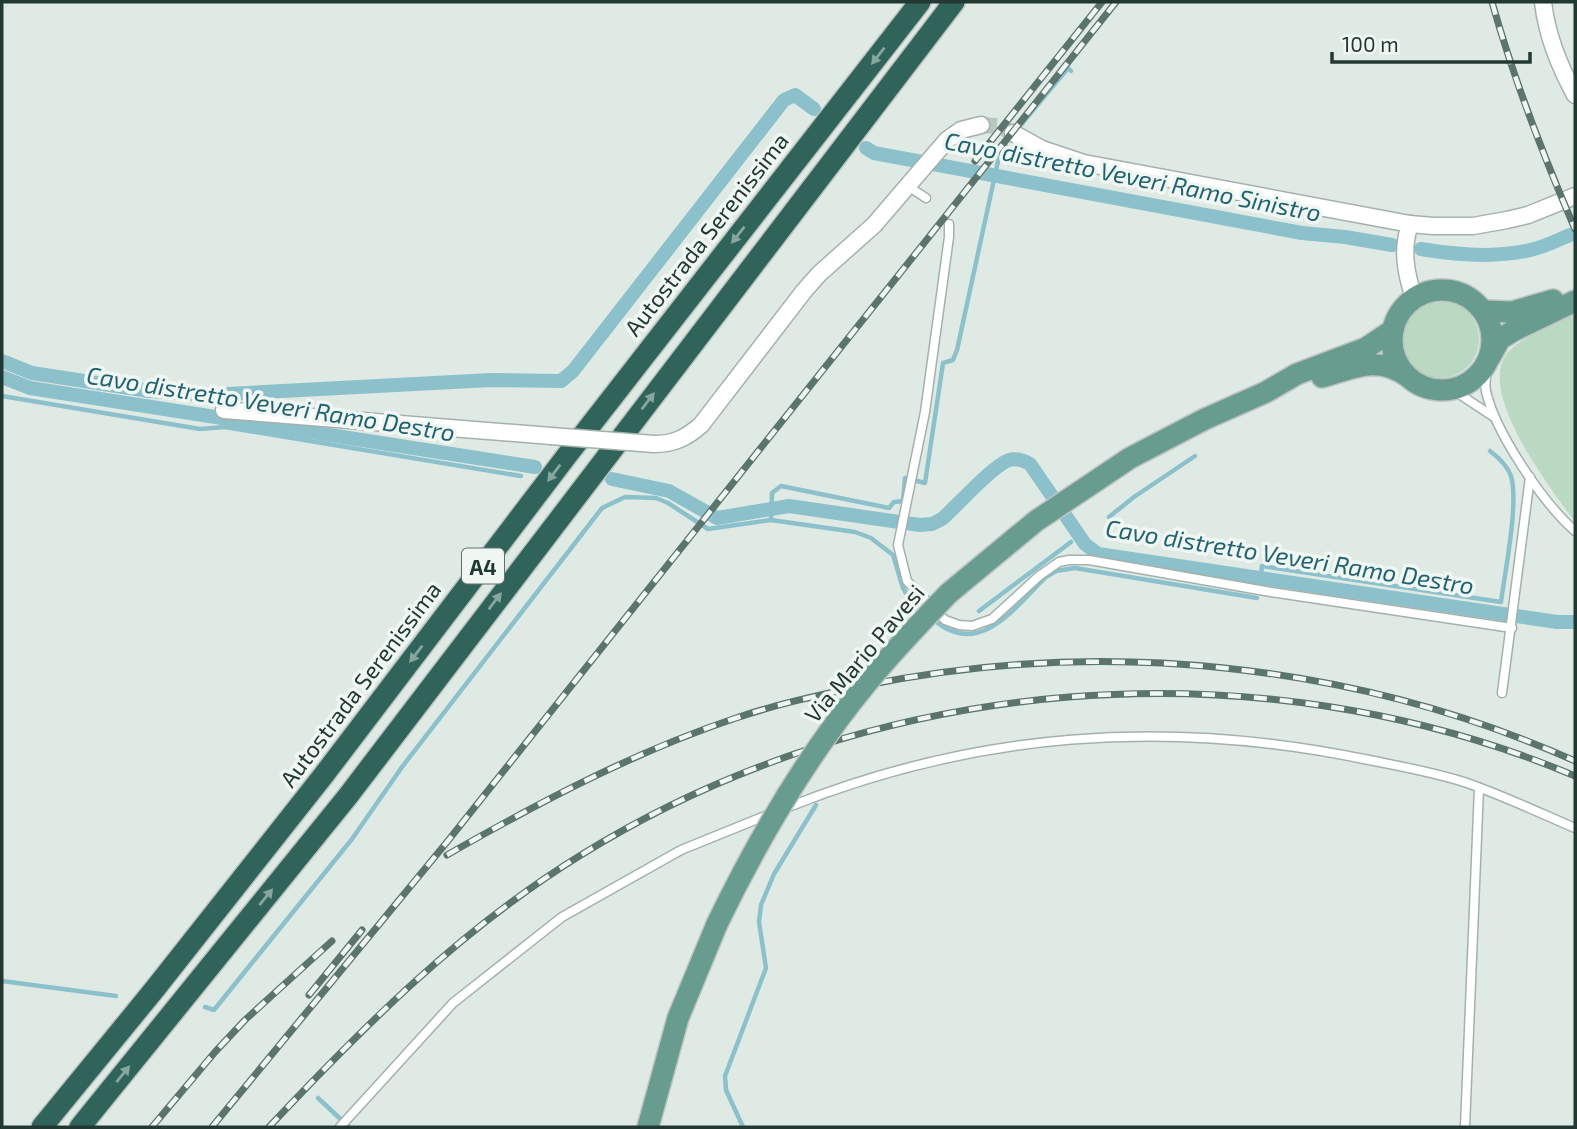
<svg xmlns="http://www.w3.org/2000/svg" width="1577" height="1129" font-family="'Exo 2',sans-serif">
	<rect width="100%" height="100%" fill="#e0eae5"/>
	<!-- green -->
	<g fill="#bad9c3">
		<circle cx="1440" cy="339" r="39"/>
		<path d="M 1575,314 L 1575,522 C 1551,489 1478,395 1506,355 C 1516,339 1558,322 1575,314 Z"/>
	</g>
	<g fill="none" stroke-linecap="round" stroke-linejoin="round">
		<!-- stream -->
		<g stroke="#8cc1cb" stroke-width="4.5">
			<path d="M 1020,126 L 1068,68 L 1071,71"/>
			<path d="M 2,396 L 200,429 L 225,427 L 521,476"/>
			<path d="M 1109,517 L 1134,497 L 1195,456"/>
			<path d="M 771,520 L 772,493 L 781,486 L 889,508 L 894,502 L 903,501 L 905,478 L 925,483 L 943,363 L 953,360 L 957,350 L 1000,152 L 1006,146"/>
			<path d="M 1261,573 L 1262,566 L 1501,602 C 1505,571 1519,503 1511,476 C 1507,465 1498,457 1490,451"/>
			<path d="M 979,611 L 1071,542"/>
			<path d="M 933,619 C 979,660 1015,607 1046,577 L 1056,571 L 1075,568 L 1257,598"/>
			<path d="M 2,981 L 116,996"/>
			<path d="M 205,1007 L 214,1010 L 352,839 L 402,767 L 602,508 L 625,497 L 656,498 L 668,503 L 708,529 L 771,520 L 855,532 L 871,538 L 893,555 L 903,588 L 909,598 L 924,611"/>
			<path d="M 318,1098 L 349,1127"/>
			<path d="M 743,1127 L 726,1090 L 725,1076 L 766,968 L 759,922 L 761,905 L 774,874 L 816,805"/>
		</g>
		<!-- canal -->
		<g stroke="#8cc1cb" stroke-width="14">
			<path d="M 866,148 L 874,153 L 1302,233 L 1345,237 L 1392,245"/>
			<path d="M 1421,249 C 1457,255 1498,259 1534,249 C 1546,246 1558,240 1570,235"/>
			<path d="M 2,361 L 32,373 L 149,391 L 209,395 L 491,380 L 561,381 L 573,371 L 784,100 L 795,95 L 814,109"/>
			<path d="M 2,377 L 30,388 L 535,467"/>
			<path d="M 612,479 L 669,491 L 717,518 L 789,506 L 920,525 L 932,524 L 942,519 C 957,506 992,466 1009,460 C 1016,458 1023,460 1030,464 L 1085,544 L 1098,554 L 1557,622 L 1575,622"/>
		</g>
		<!-- minor-tunnel -->
		<path stroke="#bac7c1" stroke-width="16" stroke-dasharray="16 8" stroke-linecap="butt" d="M 981,125 L 999,126 L 1013,133"/>
		<defs>
			<g id="service">
				<path d="M 906,185 L 926,198"/>
				<path d="M 949,224 L 949,237 L 925,412 L 898,545 L 907,581 L 945,620 L 959,625 L 972,626 L 992,619 L 1039,576 L 1059,562 L 1069,560 L 1089,560 L 1271,592 L 1512,628"/>
				<path d="M 1490,359 C 1487,369 1484,380 1486,391 C 1495,432 1543,503 1575,531"/>
				<path d="M 1436,391 L 1456,392 L 1494,417"/>
				<path d="M 1502,693 L 1530,477"/>
				<path d="M 786,808 C 975,732 1165,718 1364,759 C 1398,766 1434,772 1467,783 C 1504,796 1540,813 1575,828"/>
				<path d="M 340,1127 L 453,1003 L 562,917 L 681,850 L 770,814"/>
				<path d="M 1465,1127 L 1479,788"/>
			</g>
			<g id="minor">
				<path d="M 1543,2 C 1547,36 1559,65 1575,95"/>
				<path d="M 1013,133 L 1042,149 L 1084,163 L 1410,224 L 1433,226 L 1473,226 L 1507,220 L 1528,215 L 1575,196"/>
				<path d="M 1410,224 C 1401,250 1406,273 1414,299"/>
				<path d="M 224,410 L 551,436"/>
				<path d="M 654,444 C 674,444 686,438 701,425 L 804,291 L 819,274 L 874,225 L 947,140 L 961,130 L 981,125"/>
			</g>
			<g id="primary">
				<circle cx="1442" cy="340" r="50"/>
				<path d="M 1484,311 L 1512,312 L 1553,300"/>
				<path d="M 1490,357 L 1500,339 L 1513,331 L 1575,301"/>
				<path d="M 1322,377 C 1354,368 1377,355 1407,376"/>
				<path d="M 949,593 L 1036,521 L 1130,458 L 1205,419 L 1266,392 L 1297,374 L 1366,348 L 1393,330"/>
				<path d="M 648,1127 L 678,1018 L 717,924"/>
			</g>
			<g id="motorway">
				<path d="M 42,1127 L 154,990 L 323,776 L 565,458 L 920,2"/>
				<path d="M 80,1127 L 348,796 L 954,2"/>
			</g>
		</defs>
		<!-- service casing -->
		<use href="#service" stroke="#a3b1ac" stroke-width="11"/>
		<!-- minor casing -->
		<use href="#minor" stroke="#a3b1ac" stroke-width="19"/>
		<!-- primary casing -->
		<use href="#primary" stroke="#bdc4c2" stroke-width="24"/>
		<!-- motorway casing -->
		<use href="#motorway" stroke="#bdc4c2" stroke-width="24"/>
		<!-- service -->
		<use href="#service" stroke="#fff" stroke-width="8"/>
		<!-- minor -->
		<use href="#minor" stroke="#fff" stroke-width="16"/>
		<!-- primary -->
		<use href="#primary" stroke="#689c8f" stroke-width="21"/>
		<!-- motorway -->
		<use href="#motorway" stroke="#306359" stroke-width="21"/>
		<defs>
			<g id="rail">
				<path d="M 1492,2 C 1514,80 1543,155 1575,229"/>
				<path d="M 975,161 L 1102,2"/>
				<path d="M 447,855 C 540,802 634,752 736,718 C 777,704 820,695 862,686 C 1100,637 1353,662 1575,761"/>
				<path d="M 309,995 L 362,930"/>
				<path d="M 152,1127 L 215,1052 L 245,1020 L 332,941"/>
				<path d="M 212,1127 L 447,842 L 1116,2"/>
				<path d="M 269,1127 C 364,1026 462,928 581,855 C 874,673 1257,642 1575,776"/>
			</g>
		</defs>
		<!-- rail casing -->
		<use href="#rail" stroke="#5c746e" stroke-width="7"/>
		<!-- rail -->
		<use href="#rail" stroke="#f0f7f3" stroke-width="4.5" stroke-dasharray="13" stroke-linecap="butt"/>
		<defs>
			<path id="minor-bridge" d="M 551,436 L 654,444"/>
			<path id="primary-bridge" d="M 717,924 C 758,839 806,757 866,684 C 892,652 920,623 949,593"/>
		</defs>
		<!-- minor-bridge casing -->
		<use href="#minor-bridge" stroke="#a3b1ac" stroke-width="19" stroke-linecap="butt"/>
		<!-- primary-bridge casing -->
		<use href="#primary-bridge" stroke="#bdc4c2" stroke-width="24" stroke-linecap="butt"/>
		<!-- minor-bridge -->
		<use href="#minor-bridge" stroke="#fff" stroke-width="16"/>
		<!-- primary-bridge -->
		<use href="#primary-bridge" stroke="#689c8f" stroke-width="21"/>
	</g>
	<!-- one-way arrows -->
	<defs><path id="oneway-solid" d="M-6-.8H1V-3.2L6.5 0L1 3.2V.8H-6Z" transform="scale(1.75)"/></defs>
	<g fill="#86a69e">
		<use href="#oneway-solid" transform="translate(878 56) rotate(128)"/>
		<use href="#oneway-solid" transform="translate(738 235) rotate(128)"/>
		<use href="#oneway-solid" transform="translate(648 401) rotate(-53)"/>
		<use href="#oneway-solid" transform="translate(554 473) rotate(127)"/>
		<use href="#oneway-solid" transform="translate(495 601) rotate(-53)"/>
		<use href="#oneway-solid" transform="translate(416 654) rotate(127)"/>
		<use href="#oneway-solid" transform="translate(266 897) rotate(-51)"/>
		<use href="#oneway-solid" transform="translate(123 1074) rotate(-51)"/>
	</g>
	<g text-anchor="middle" dominant-baseline="central" stroke-width="7" stroke-linejoin="round" paint-order="stroke">
		<!-- shield labels -->
		<rect fill="#f0f7f3" stroke="#60726d" stroke-width="2" x="462" y="548.5" width="42" height="35" rx="5"/>
		<g font-size="21" font-weight="bold" fill="#223933">
			<text x="483" y="566">A4</text>
		</g>
		<!-- street labels -->
		<g font-size="23" fill="#223933" stroke="#f0f7f3">
			<text transform="translate(706 234) rotate(-52)">Autostrada Serenissima</text>
			<text transform="translate(864 653) rotate(-50)">Via Mario Pavesi</text>
			<text transform="translate(360 684) rotate(-53)">Autostrada Serenissima</text>
		</g>
		<!-- water labels -->
		<g font-size="24" font-style="italic" fill="#216270" stroke="#f0f7f3">
			<text transform="translate(1133 176) rotate(11)">Cavo distretto Veveri Ramo Sinistro</text>
			<text transform="translate(271 403) rotate(9)">Cavo distretto Veveri Ramo Destro</text>
			<text transform="translate(1290 556) rotate(9)">Cavo distretto Veveri Ramo Destro</text>
		</g>
	</g>
	<!-- border -->
	<rect width="1577" height="1129" fill="none" stroke="#223933" stroke-width="7"/>
	<!-- scale -->
	<path d="M1332 52v10h198v-10" fill="none" stroke="#223933" stroke-width="3.5"/>
	<text x="1342" y="52" font-size="21" fill="#223933" stroke="#f0f7f3" stroke-width="5" paint-order="stroke">100 m</text>
</svg>
